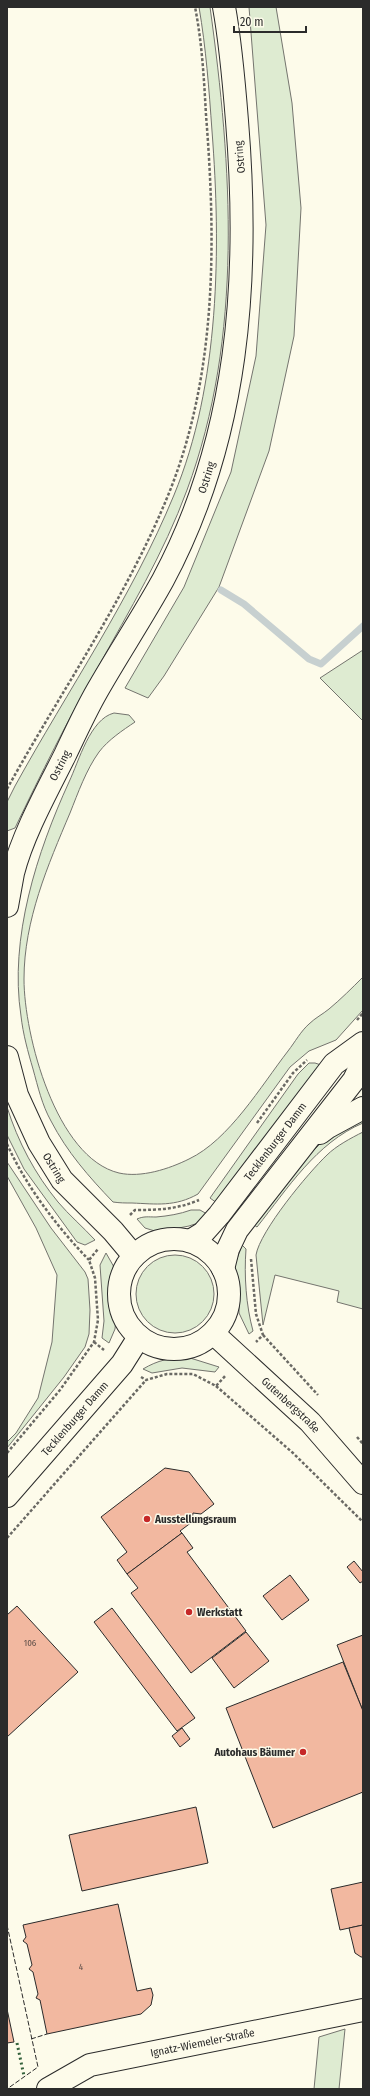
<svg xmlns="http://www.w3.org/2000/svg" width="370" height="2096" font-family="'Fira Sans Condensed',sans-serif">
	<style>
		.green { fill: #deebd1; stroke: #74746e }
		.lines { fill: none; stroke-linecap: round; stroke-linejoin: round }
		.stream { stroke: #c7d0d0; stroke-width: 7 }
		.building { fill: #f2b8a0; stroke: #2b2b2b }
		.minor-casing { stroke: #2b2b2b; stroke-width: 24 }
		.major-casing { stroke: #2b2b2b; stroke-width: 24 }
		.path { stroke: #6a6964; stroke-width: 2.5; stroke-dasharray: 3 2; stroke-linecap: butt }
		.minor { stroke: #fdfbea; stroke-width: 22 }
		.major { stroke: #fdfbea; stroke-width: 22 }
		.hedge { stroke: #34623c; stroke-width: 3; stroke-dasharray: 2 3; stroke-linecap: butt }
		.fence { stroke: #2b2b2b; stroke-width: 1; stroke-dasharray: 5 2; stroke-linecap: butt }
		.poi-dot { fill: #c62828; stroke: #fdfbea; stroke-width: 1.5 }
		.labels { text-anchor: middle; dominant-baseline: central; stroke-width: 3; stroke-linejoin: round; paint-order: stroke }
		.number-label { font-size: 9px; fill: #5d4e48 }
		.street-label { font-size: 11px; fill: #2b2b2b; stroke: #fdfbea }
		.poi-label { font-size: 11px; font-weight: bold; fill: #2b2b2b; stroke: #fdfbea; text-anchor: start }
	</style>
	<rect width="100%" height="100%" fill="#fdfbea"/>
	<g class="green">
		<path d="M199 7H210C232 166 244 336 187 490 164 553 129 611 97 669 67 721 41 774 15 828L7 831V802L15 786C68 690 132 597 174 495 220 384 221 248 212 131 209 89 206 48 199 7Z"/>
		<path d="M249 7H276L292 103 301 208 294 336 269 451 219 587 164 676 148 698 125 688 184 587 231 472 256 356 266 225Z"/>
		<path d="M363 650V721L320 678Z"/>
		<path d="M114 713 129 715 135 722C123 730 108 740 99 752 86 770 78 793 70 813 48 865 24 920 24 979 24 1035 56 1158 119 1173 141 1178 169 1169 189 1159 229 1140 261 1086 288 1051 295 1042 301 1031 309 1024 315 1018 323 1014 329 1009 341 999 352 988 363 977V1010L336 1040 309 1051 290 1067 198 1194C175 1207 156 1204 132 1203 125 1203 120 1203 113 1202 89 1177 67 1152 51 1121 42 1105 38 1087 33 1069 28 1052 23 1034 21 1016 9 938 37 852 69 782 79 761 90 719 114 713Z"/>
		<path d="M309 1063H315L324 1066 217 1203 210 1198 298 1074Z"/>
		<path d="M7 1107C18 1142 35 1174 58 1202 69 1215 83 1227 95 1240L85 1245 77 1242 24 1169 7 1135Z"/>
		<path d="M363 1119V1123C316 1143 288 1188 257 1227L254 1225 309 1155 321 1143Z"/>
		<path d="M363 1132V1309L337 1302 339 1291 275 1275 263 1325 256 1255C260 1231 308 1173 327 1155 336 1146 351 1138 363 1132Z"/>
		<path d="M7 1162 51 1228 85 1272 88 1279 90 1310 89 1334 85 1347 64 1377 7 1448V1442L16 1433 38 1398 52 1342 57 1275 36 1228 7 1176Z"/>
		<path d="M191 1210H200L207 1214 198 1223 189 1226 158 1232 145 1228 137 1219C144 1216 148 1217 156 1217 168 1216 180 1214 191 1210Z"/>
		<path d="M242 1245 246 1249C244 1276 246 1305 253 1331L249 1334 239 1313V1288L234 1267Z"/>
		<path d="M106 1253 114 1267 111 1301 116 1319 115 1329 109 1343 102 1338 104 1321 100 1265Z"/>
		<circle cx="175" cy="1294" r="39"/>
		<path d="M187 1357 219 1367 215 1372 182 1368 152 1373 143 1369C158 1360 170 1358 187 1357Z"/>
		<path d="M345 2029 339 2089H314L319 2037Z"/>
	</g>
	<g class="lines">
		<path class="stream" d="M221 590 244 604 309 659 321 664 363 626"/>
	</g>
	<g class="building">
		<path d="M165 1468 189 1472 214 1504 201 1514 193 1513 192 1522 180 1531 182 1533 127 1574 117 1560 127 1552 101 1517Z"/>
		<path d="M182 1533 193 1548 187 1552 246 1631 191 1673 131 1593 138 1588 127 1574Z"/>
		<path d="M354 1561 363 1572V1581L360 1583 347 1567Z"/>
		<path d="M290 1575 309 1600 282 1620 263 1596Z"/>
		<path d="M17 1606 78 1672 7 1737V1615Z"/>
		<path d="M112 1608 195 1718 177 1731 94 1622Z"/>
		<path d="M246 1632 269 1661 234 1688 212 1658Z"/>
		<path d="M363 1635V1711L337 1645Z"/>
		<path d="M343 1662 363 1711V1792L273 1828 226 1708Z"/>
		<path d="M182 1728 190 1739 180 1747 172 1736Z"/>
		<path d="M196 1807 208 1863 82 1891 69 1835Z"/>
		<path d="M363 1882V1925L340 1930 331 1889Z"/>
		<path d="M118 1904 137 1991 151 1988 153 1995 151 2005 141 2014 47 2034 40 2000 36 1998 38 1994 33 1972 29 1969 32 1965 27 1944 23 1941 26 1937 23 1925Z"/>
		<path d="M363 1925V1957H361L355 1953 349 1928Z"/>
		<path d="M7 2009 14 2042 7 2043Z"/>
	</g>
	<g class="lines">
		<g class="minor-casing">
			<g id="minor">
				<path id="s1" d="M7 906C9 895 11 884 13 873 23 834 47 791 65 755 75 734 85 712 97 691 118 654 142 618 163 580 239 438 250 279 237 121 234 83 231 45 224 7"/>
				<path id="s2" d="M7 1057 17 1095 39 1143 62 1180 113 1231 134 1256"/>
				<path id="s3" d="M213 1333 310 1422 363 1483"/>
				<path id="s4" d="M48 2089 90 2065 363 2010"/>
			</g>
		</g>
		<g class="major-casing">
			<g id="major">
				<path d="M320 1133 328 1127 363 1108"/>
				<circle cx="174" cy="1294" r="55"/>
				<path id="s5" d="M190 1241 203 1233 219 1215 334 1064 363 1043"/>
				<path d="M223 1269 228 1249 237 1230 354 1080 363 1061"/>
				<path id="s6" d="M7 1496 122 1364 139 1337"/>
			</g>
		</g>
		<g class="path">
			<path d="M7 789C61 691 127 597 169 493 217 374 216 241 206 115 204 79 202 42 195 7"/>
			<path d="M357 1020 363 1013"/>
			<path d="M257 1123 293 1073 307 1060"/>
			<path d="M7 1144C26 1186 57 1227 89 1260"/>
			<path d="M130 1215 135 1210C159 1210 178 1209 199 1200"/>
			<path d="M251 1259 256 1314 263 1335 256 1342"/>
			<path d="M263 1335 318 1395"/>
			<path d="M94 1342 104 1350"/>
			<path d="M141 1377 146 1380 167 1374H193L216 1386 226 1375"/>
			<path d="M216 1386 293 1453 363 1522"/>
			<path d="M357 1437 363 1444"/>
			<path d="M7 1453 60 1390 94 1342 98 1320 95 1278 89 1260 98 1249"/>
			<path d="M7 1538 146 1380"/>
		</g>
		<use href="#minor" class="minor"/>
		<use href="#major" class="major"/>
		<path class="hedge" d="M17 2043 24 2076"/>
		<g class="fence">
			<path d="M7 1925 38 2067 7 2089"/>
			<path d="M31 2039 47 2034"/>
		</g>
	</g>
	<g class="poi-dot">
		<circle cx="147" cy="1519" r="4"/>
		<circle cx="189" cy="1612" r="4"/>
		<circle cx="303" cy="1752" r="4"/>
	</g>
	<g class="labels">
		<g class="number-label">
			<text x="30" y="1643">106</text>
			<text x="81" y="1967">4</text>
		</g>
		<g class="street-label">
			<text transform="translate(240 157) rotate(-95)">Ostring</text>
			<text stroke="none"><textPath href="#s1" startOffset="475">Ostring</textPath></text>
			<text stroke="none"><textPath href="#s1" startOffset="151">Ostring</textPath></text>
			<text stroke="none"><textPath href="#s5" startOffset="132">Tecklenburger Damm</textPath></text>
			<text stroke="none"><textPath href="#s2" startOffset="121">Ostring</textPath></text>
			<text stroke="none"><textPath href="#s3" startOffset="106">Gutenbergstraße</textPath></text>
			<text stroke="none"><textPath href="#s6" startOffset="103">Tecklenburger Damm</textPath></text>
			<text stroke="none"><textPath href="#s4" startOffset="163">Ignatz-Wiemeler-Straße</textPath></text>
		</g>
		<g class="poi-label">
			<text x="155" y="1519">Ausstellungsraum</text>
			<text x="197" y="1612">Werkstatt</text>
			<text x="295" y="1752" text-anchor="end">Autohaus Bäumer</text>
		</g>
	</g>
	<rect width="370" height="2096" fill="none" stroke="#2b2b2b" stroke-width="16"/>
	<path d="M234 26v6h72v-6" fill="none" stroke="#2b2b2b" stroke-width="2"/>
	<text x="240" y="26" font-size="12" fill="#2b2b2b" stroke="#fdfbea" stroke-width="3" paint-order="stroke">20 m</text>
</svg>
